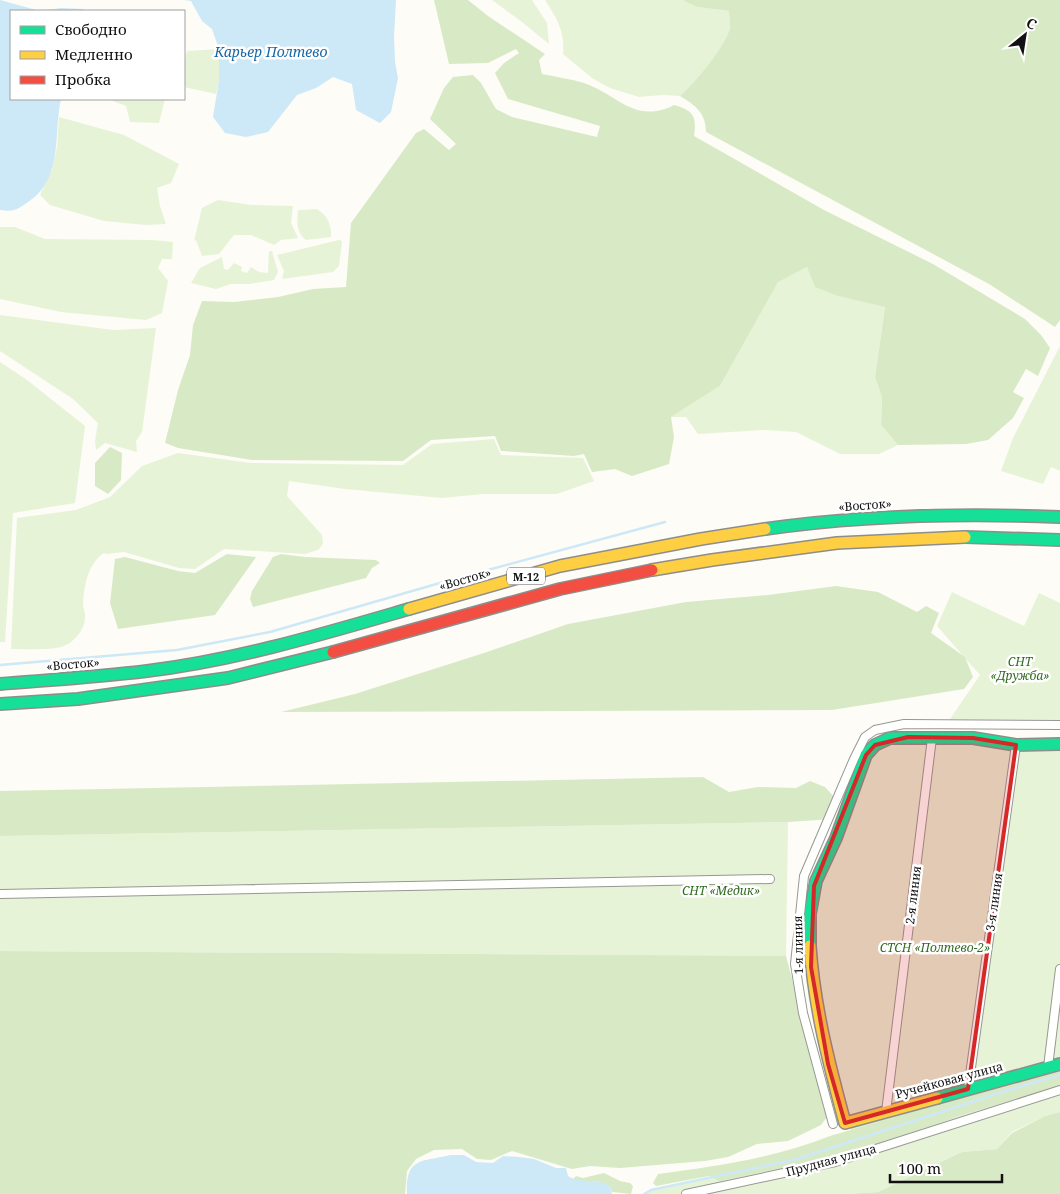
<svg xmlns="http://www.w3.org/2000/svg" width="1060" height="1194" font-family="'Noto Serif',serif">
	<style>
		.green { fill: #e7f3d7 }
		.forest { fill: #d8eac5 }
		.water { fill: #cde8f7 }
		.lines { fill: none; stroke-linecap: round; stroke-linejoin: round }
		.stream { stroke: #cde8f7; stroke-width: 2.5 }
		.street-casing { stroke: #979795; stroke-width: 10 }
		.fast-casing { stroke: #8e8d8b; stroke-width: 14 }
		.slow-casing { stroke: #8e8d8b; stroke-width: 14 }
		.jam-casing { stroke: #8e8d8b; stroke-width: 14 }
		.street { stroke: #fffffe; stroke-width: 8 }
		.fast { stroke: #16e098; stroke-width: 11 }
		.slow { stroke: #ffcf43; stroke-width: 11 }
		.jam { stroke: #f24e42; stroke-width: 11 }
		.marked { fill: #d62828; fill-opacity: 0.2; stroke: #d62828; stroke-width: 4; stroke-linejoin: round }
		.labels { text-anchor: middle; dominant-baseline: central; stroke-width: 5; stroke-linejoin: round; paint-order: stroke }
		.shield { fill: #fff; stroke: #585858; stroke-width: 1 }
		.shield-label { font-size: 11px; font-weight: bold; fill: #111 }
		.street-label { font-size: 12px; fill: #111; stroke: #fff }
		.park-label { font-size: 12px; font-style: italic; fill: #2f6b1f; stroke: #fff }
		.water-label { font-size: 14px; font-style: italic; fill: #1768a6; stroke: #fff }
	</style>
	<rect width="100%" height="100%" fill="#fdfcf7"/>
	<g class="green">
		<path d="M492 0H532L547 23 549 44 522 22Z"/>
		<path d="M545 0H682L697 7 729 11C729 16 730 21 730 26 728 45 694 84 680 96L662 95 639 97 610 88 592 78 563 54C565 31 557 19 545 0Z"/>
		<path d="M219 49V80L216 94 184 87V64L187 51Z"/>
		<path d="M108 99H165L159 123 130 122 126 106Z"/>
		<path d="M59 117 124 135 179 164 171 183 157 188 160 206 166 224 146 225 104 221 50 205 40 195 52 170 57 147Z"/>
		<path d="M218 200 251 205 293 206 291 223 298 238 281 240 274 245 251 235H234L219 254 202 256 196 240 194 241 202 208Z"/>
		<path d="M317 209C327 215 332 225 331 237L306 240C296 232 297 223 298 210Z"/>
		<path d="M0 227H15L45 239 152 240 173 242 172 259H162L158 268 168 281 162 313 146 320 61 312 0 299Z"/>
		<path d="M339 240 342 241 339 266 333 272 282 279 284 271 277 255Z"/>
		<path d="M269 251H272L278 272 274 280 249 284H231L216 289 191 283 200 268 222 257 224 269 228 270 234 263 242 267 241 271 247 273 251 267 259 272 268 273Z"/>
		<path d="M807 267 838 296 885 306 875 377 882 397 881 425 898 445 879 454H840L796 432 764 430 698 434 686 417H671L720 386 778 281Z"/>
		<path d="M0 315 113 330 156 328 142 432 136 441 137 452 105 443 96 450 95 441 98 423 73 399 0 351Z"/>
		<path d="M1060 346V471L1051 467 1043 484 1001 471 1013 438Z"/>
		<path d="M0 362 27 380 85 426 75 503 13 513 5 642H0Z"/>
		<path d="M494 439 501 455 583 458 594 481 557 494H483L442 498 345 489 289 481 287 496 322 535 323 544 318 550 305 554 224 549 195 569 179 568 124 552 107 554 104 553C88 563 84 586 83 604 83 608 85 611 85 615 86 629 74 643 61 647 52 650 23 649 11 649L17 518 76 510 110 497 142 466 178 453 251 463 403 465 432 444Z"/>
		<path d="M952 592 1024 626 1039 593 1060 603V725H946L980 675 937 626Z"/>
		<path d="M890 738 1060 744V1112L1045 1116 1012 1132 997 1149 962 1152 878 1192 846 1194H645L651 1190 794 1160 860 1139 845 1123 815 995 814 886 866 755Z"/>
		<path d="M788 822 786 956 0 951V836Z"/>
	</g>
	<g class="forest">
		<path d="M434 0H468L488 16 545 54 539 60 542 74C556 77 571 79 584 83 617 94 635 125 674 105 693 110 697 116 694 136L824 210 933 264 1025 319 1041 335 1050 348 1038 376 1026 369 1013 392 1024 398 1013 418 988 440 966 444 898 445 881 425 882 397 875 377 885 307 838 296 815 287 807 267 778 282 720 386 671 417 674 437 669 464 632 476 615 469 592 472 584 454 574 456 501 451 495 436 431 440 403 461 252 460 178 448 165 443 178 390 190 355 193 325 202 301 234 302 278 297 313 289 346 287 351 223 416 133 424 129 449 150 456 144 430 119 444 88 453 77 473 75 481 83 496 109 512 117 597 137 600 126 508 99 495 73 504 63 519 53 516 49 488 63 449 64Z"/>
		<path d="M682 0H1060V320L1055 327 989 284 706 132C706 113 695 105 680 96 694 84 727 45 730 27 730 22 729 16 729 11L697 7Z"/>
		<path d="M110 447 122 453 121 480 108 494 95 486V463Z"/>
		<path d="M227 554 256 557 215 615 118 629 110 603 115 559 125 557 178 571 195 573Z"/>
		<path d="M281 554 305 557 376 560 380 563 372 568 366 578 253 607 250 599 252 591 273 557Z"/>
		<path d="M836 586 878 592 917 612 926 606 939 613 931 633 965 657 973 677 964 689 832 710 281 712 355 694 484 653 568 624 686 602 768 595Z"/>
		<path d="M703 777 729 792 758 787 796 788 810 781 825 787 835 798 832 819 788 822 0 836V791Z"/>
		<path d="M0 951 786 956 828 1116 821 1125 788 1141 757 1144 728 1157 705 1161 620 1168 590 1166 572 1169 512 1151 491 1160 477 1159 462 1149 434 1150 416 1159 407 1171 405 1194H0Z"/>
		<path d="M1060 1068V1086L962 1115 913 1133 833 1158 719 1181 709 1176 656 1186 653 1183 658 1174C717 1166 774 1158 830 1136Z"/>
		<path d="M1060 1112V1194H846L878 1192 962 1152 997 1149 1012 1133 1045 1116Z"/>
		<path d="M604 1173 620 1181 630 1183 633 1186 631 1194 612 1192 610 1186 594 1181H578L573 1179 576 1176 583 1178Z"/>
	</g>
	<g class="water">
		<path d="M0 0 40 11 61 8 83 9 85 11H11V99H61C53 134 64 179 28 202 16 210 14 212 0 210Z"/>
		<path d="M185 0H396L394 36 395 62 398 78 391 112 380 123 356 110 352 84 333 77 316 88 297 95 268 132 246 137 225 133 213 117 219 80V49L212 29 202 21 191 1Z"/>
		<path d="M450 1155H464L476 1162 493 1163 503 1156 519 1157 534 1159 556 1168H566L568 1176C582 1185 597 1177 610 1186L612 1194H407C405 1157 422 1162 450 1155Z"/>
	</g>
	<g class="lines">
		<g class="stream">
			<path d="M0 665 177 650 270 632 440 583 665 522"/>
			<path d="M644 1194 651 1190 794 1160 1002 1092 1060 1075"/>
		</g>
		<g class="street-casing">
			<g id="street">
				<path d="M0 894 770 879"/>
				<path d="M1048 1067 1060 969"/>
				<path d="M968 1089 1016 745"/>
				<path d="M886 1112 932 738"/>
				<path d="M833 1124 803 1013 795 964 804 876 854 759 865 737 875 730 904 724 1060 725"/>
				<path d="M686 1194 835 1162 1060 1090"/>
			</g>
		</g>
		<g class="fast-casing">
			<g id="fast">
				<path d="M765 529C863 515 962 513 1060 517"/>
				<path d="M965 537 1060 540"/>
				<path d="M0 684C49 680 98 677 147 671 237 660 323 634 409 609"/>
				<path d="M0 704 78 699 228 678 333 652"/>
				<path d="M810 946V914L816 881 836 838 866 755 875 745 890 738H973L1016 745 1060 744"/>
				<path d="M937 1098 1060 1064"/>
			</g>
		</g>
		<g class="slow-casing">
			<g id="slow">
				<path d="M652 570 712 560 837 543 965 537"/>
				<path d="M409 609 560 566 701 539 765 529"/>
				<path d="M810 946C814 1006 829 1064 845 1123L937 1098"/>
			</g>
		</g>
		<g class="jam-casing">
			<path id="jam" d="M333 652 560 589 652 570"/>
		</g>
		<use href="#street" class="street"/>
		<use href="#fast" class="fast"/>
		<use href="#slow" class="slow"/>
		<use href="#jam" class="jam"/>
	</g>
	<path class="marked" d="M908 737 973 738 1016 745 968 1089 845 1123 828 1064 811 967 814 886 866 755 875 745Z"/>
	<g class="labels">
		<rect class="shield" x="507" y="567.5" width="38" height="17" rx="4"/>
		<g class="shield-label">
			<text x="526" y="576">М-12</text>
		</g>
		<g class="street-label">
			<text transform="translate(865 505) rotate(-4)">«Восток»</text>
			<text transform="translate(465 579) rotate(-16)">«Восток»</text>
			<text transform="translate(73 664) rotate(-5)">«Восток»</text>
			<text transform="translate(913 895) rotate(-83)">2-я линия</text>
			<text transform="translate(994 902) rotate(-82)">3-я линия</text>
			<text transform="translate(798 945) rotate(-91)">1-я линия</text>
			<text transform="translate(949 1080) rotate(-15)">Ручейковая улица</text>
			<text transform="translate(831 1160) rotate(-15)">Прудная улица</text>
		</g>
		<g class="park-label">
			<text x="1020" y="661">СНТ<tspan x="1020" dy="14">«Дружба»</tspan></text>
			<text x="721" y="890">СНТ «Медик»</text>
			<text x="935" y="947">СТСН «Полтево-2»</text>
		</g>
		<g class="water-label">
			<text x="271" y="51">Карьер Полтево</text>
		</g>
	</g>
	<rect x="10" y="10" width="175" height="90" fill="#ffffff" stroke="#a0a0a0"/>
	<rect x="20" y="26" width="25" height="8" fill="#16e098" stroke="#a0a0a0"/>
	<text x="55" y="35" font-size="15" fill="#111111">Свободно</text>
	<rect x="20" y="51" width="25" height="8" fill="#ffcf43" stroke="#a0a0a0"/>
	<text x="55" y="60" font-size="15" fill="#111111">Медленно</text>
	<rect x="20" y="76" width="25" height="8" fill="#f24e42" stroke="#a0a0a0"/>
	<text x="55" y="85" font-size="15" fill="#111111">Пробка</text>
	<g transform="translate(1025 35) rotate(30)" stroke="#ffffff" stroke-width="4" paint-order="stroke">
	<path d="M0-4L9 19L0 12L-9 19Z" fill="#111111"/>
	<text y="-8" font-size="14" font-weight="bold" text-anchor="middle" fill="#111111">С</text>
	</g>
	<path d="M890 1174v8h112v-8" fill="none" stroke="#111111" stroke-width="2.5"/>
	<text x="898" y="1174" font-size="15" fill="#111111" stroke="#ffffff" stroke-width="4" paint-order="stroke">100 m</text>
</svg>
